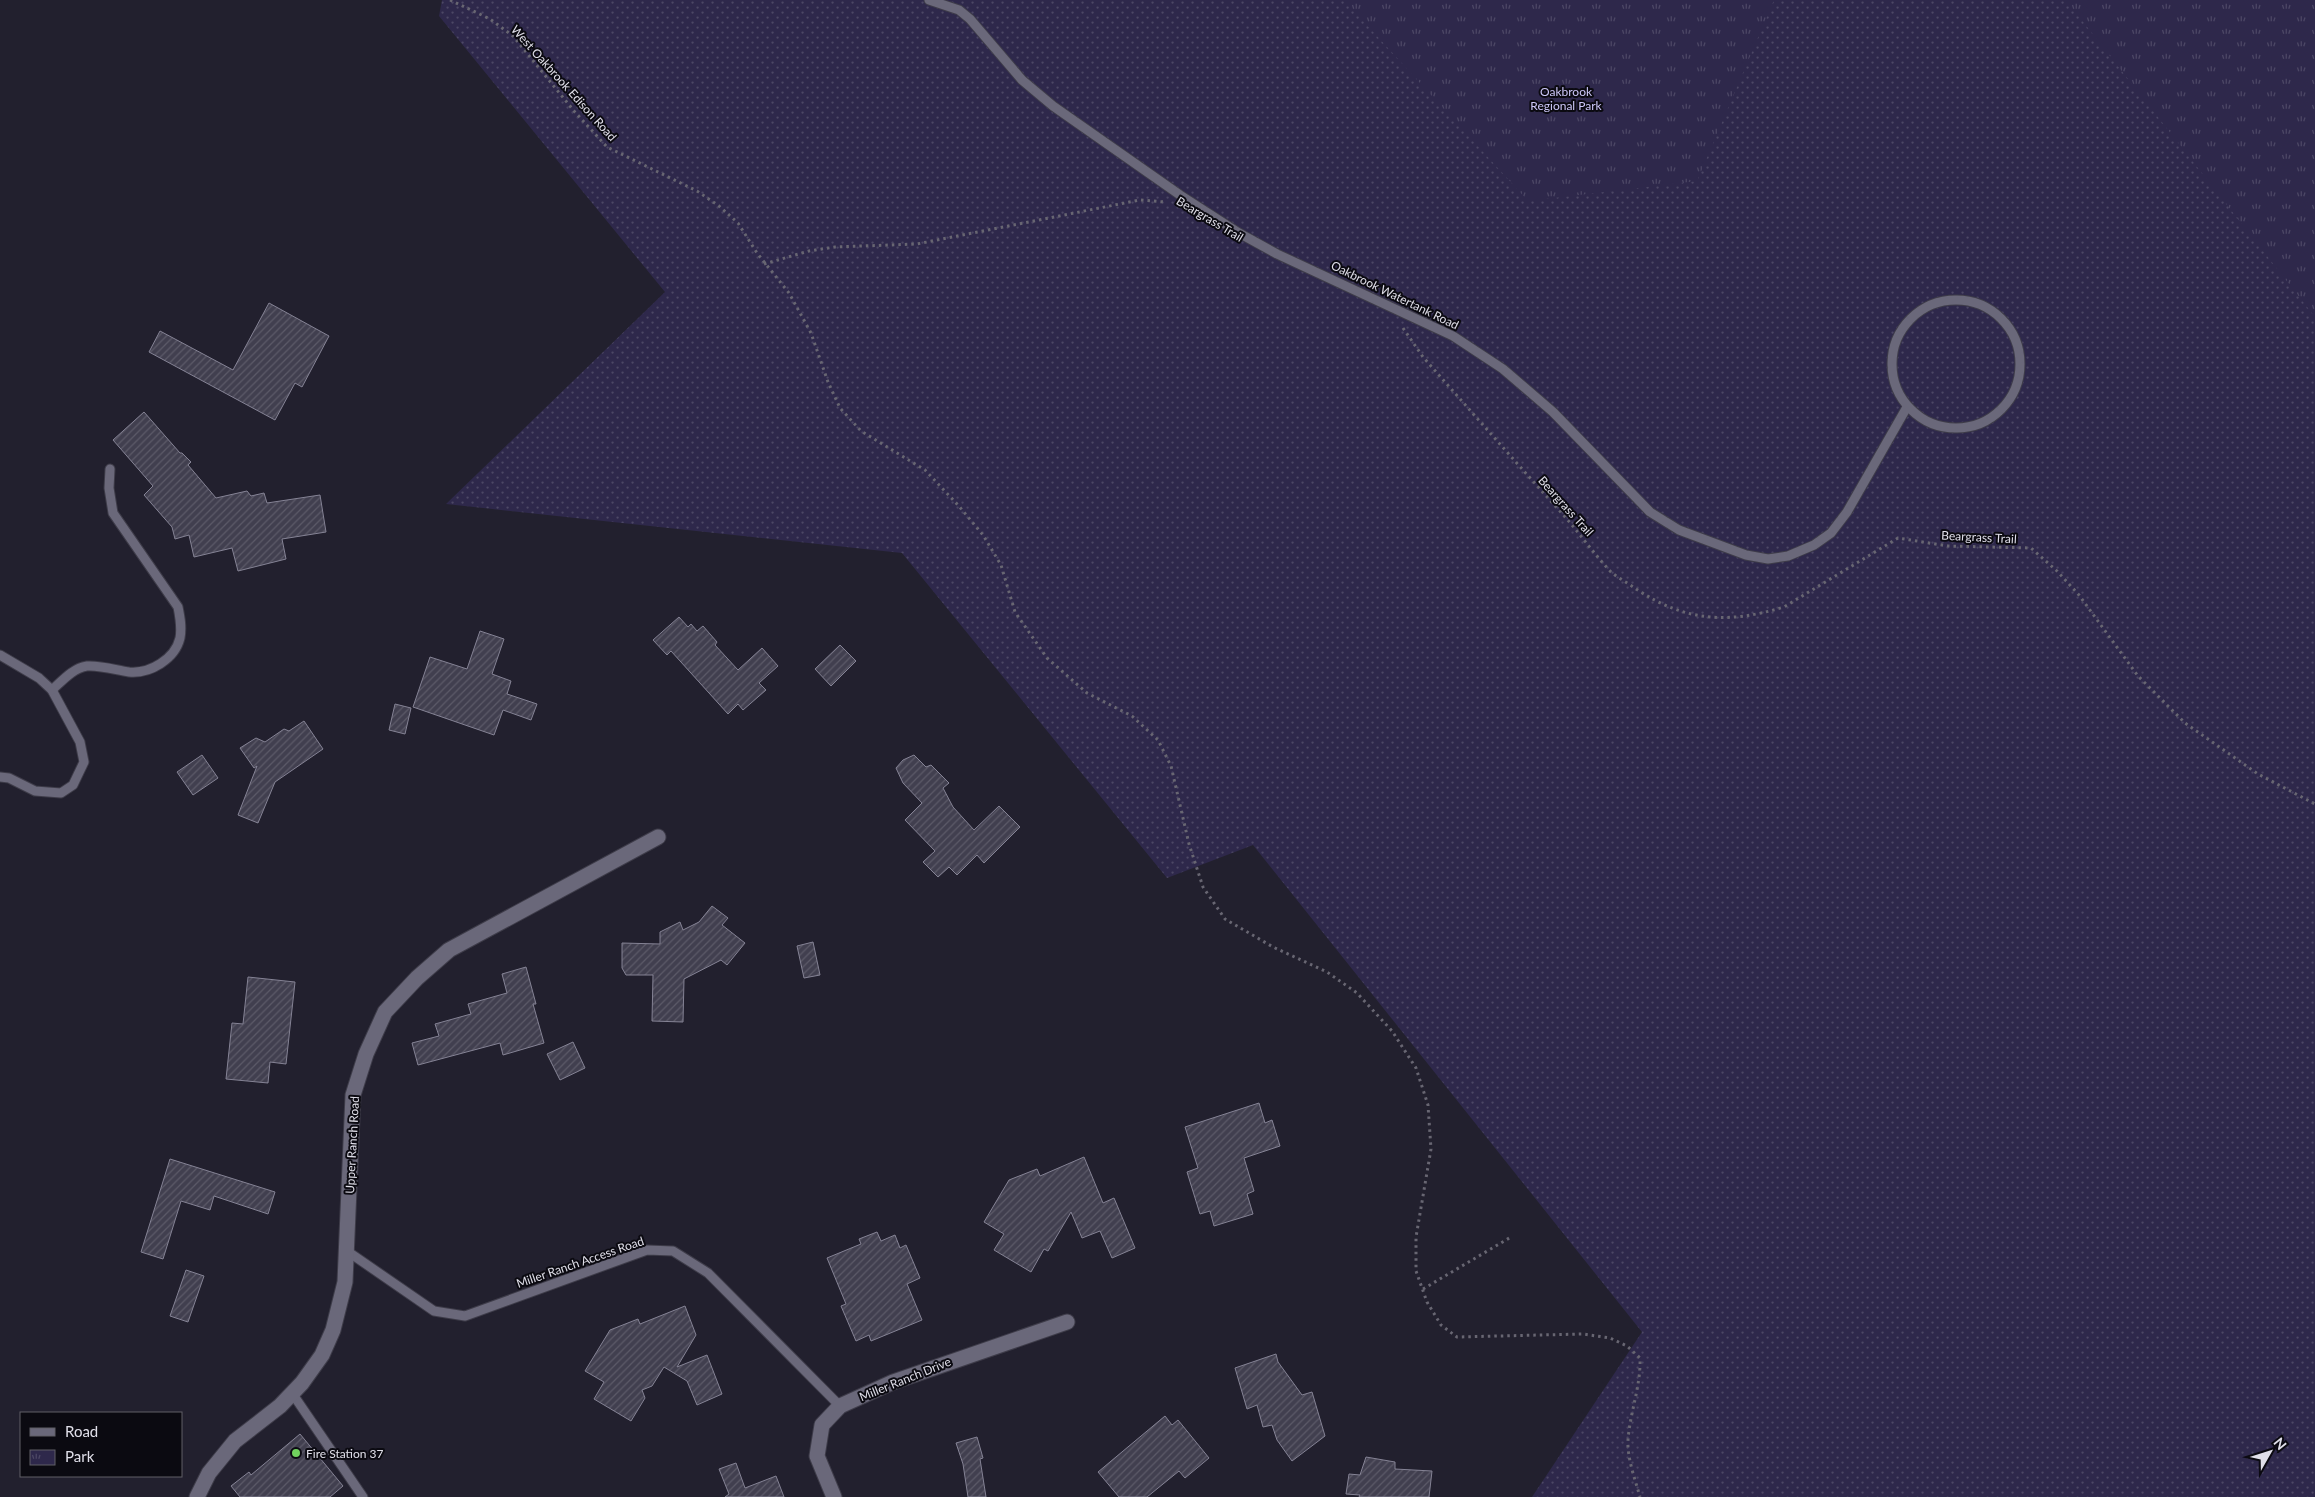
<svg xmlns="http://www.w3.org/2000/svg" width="2315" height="1497" font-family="Lato,sans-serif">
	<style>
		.grass { fill: url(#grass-dots) }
		.park { fill: url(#park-tufts) }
		.building { fill: url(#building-hatch); stroke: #858395 }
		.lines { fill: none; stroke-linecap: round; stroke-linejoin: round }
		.lane-casing { stroke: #3e3c49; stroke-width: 11 }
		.street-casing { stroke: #3e3c49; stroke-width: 17 }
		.path { stroke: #686672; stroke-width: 3; stroke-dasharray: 2.5 4; stroke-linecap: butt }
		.lane { stroke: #6a687a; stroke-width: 9 }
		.street { stroke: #6a687a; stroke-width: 15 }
		.poi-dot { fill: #71d25e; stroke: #0b0a11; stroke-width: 2 }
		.labels { text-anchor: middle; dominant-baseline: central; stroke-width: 4; stroke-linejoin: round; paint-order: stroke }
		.street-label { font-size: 12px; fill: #e0dfe9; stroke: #0b0a11 }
		.park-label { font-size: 12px; fill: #cdc7f8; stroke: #0b0a11 }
		.poi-label { font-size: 12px; fill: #e0dfe9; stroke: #0b0a11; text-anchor: start }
	</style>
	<defs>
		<pattern id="grass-dots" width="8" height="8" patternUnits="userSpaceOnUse" patternTransform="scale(1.25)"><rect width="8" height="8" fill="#2e284b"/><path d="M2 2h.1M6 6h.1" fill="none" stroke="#4c4765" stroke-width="1.8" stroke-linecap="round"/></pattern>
		<pattern id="park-tufts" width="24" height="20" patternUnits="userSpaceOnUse" patternTransform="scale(1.25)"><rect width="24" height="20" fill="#2e284b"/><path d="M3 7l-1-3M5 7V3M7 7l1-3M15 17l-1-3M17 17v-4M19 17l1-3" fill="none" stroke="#4c4765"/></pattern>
		<pattern id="building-hatch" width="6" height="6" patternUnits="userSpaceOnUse" patternTransform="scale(1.25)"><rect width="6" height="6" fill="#413f4f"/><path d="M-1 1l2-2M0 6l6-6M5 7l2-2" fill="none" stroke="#5c5a68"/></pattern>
	</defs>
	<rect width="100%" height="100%" fill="#22202e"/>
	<path class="grass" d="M442 0H2315V1497H1532L1642 1332 1253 845 1167 878 902 553 446 504 665 292 439 16Z"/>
	<g class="park">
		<path d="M1344 0H1774L1697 181 1528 201Z"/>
		<path d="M2066 0H2315V317Z"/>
	</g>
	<g class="building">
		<path d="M269 303 329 336 302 387 295 383 275 420 149 352 160 331 233 370Z"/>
		<path d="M144 412 180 453H182L191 462 188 465 216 498 247 491 251 496 264 493 267 503 320 495 326 532 282 539 286 559 238 571 232 548 194 557 189 535 175 539 172 527 144 495 153 486 113 440Z"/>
		<path d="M679 617 688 627 691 624 697 631 703 626 717 642 715 645 738 670 762 648 778 666 759 683 766 690 743 710 738 704 728 714 671 651 667 655 653 640Z"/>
		<path d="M480 631 504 639 492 674 511 681 507 694 537 704 531 720 503 710 494 735 413 707 430 657 467 669Z"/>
		<path d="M840 645 856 661 831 686 815 669Z"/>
		<path d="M395 704 411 708 405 734 389 730Z"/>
		<path d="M304 721 323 749 275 782 258 823 238 815 257 766 254 768 240 748 256 738 265 742 284 729 289 731Z"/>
		<path d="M202 755 218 778 193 795 177 772Z"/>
		<path d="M914 755 926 767 931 765 949 783 943 788 953 807 974 830 999 806 1020 827 984 863 977 855 957 875 949 867 938 877 923 862 935 851 905 820 922 803 903 783 896 768 903 760Z"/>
		<path d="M712 906 728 918 722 925 745 943 727 965 721 960 684 979 683 1022 652 1021 653 975H626L622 968V943L660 944V932L680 922 683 930 699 922Z"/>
		<path d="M813 942 820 975 804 978 797 946Z"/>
		<path d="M526 967 536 1004H533L544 1043 503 1055 500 1043 418 1065 412 1043 439 1036 435 1024 471 1014 468 1004 507 993 502 974Z"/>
		<path d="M248 977 295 982 286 1064 270 1062 268 1083 226 1079 232 1023 243 1024Z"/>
		<path d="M573 1042 585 1068 560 1080 547 1054Z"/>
		<path d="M1259 1103 1265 1123 1272 1120 1280 1146 1244 1158 1254 1191 1247 1194 1253 1214 1214 1226 1210 1211 1200 1214 1187 1172 1198 1168 1185 1127Z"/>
		<path d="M1084 1157 1103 1203 1114 1198 1135 1248 1112 1258 1100 1231 1082 1238 1071 1212 1048 1251 1044 1249 1031 1272 994 1250 1004 1234 984 1222 1009 1180 1037 1169 1040 1176Z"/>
		<path d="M170 1159 275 1192 268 1214 214 1196 210 1210 181 1201 163 1259 141 1252Z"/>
		<path d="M877 1232 881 1241 895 1235 900 1248 906 1245 920 1278 907 1284 922 1320 871 1341 869 1335 856 1341 841 1306 846 1304 827 1258 861 1244 859 1239Z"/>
		<path d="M186 1270 204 1276 188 1322 170 1316Z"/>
		<path d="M685 1306 696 1335 677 1367 707 1355 722 1394 697 1405 687 1381 664 1367 652 1386 642 1390 645 1398 631 1421 594 1399 604 1382 585 1371 610 1330 638 1319 640 1324Z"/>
		<path d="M1276 1354 1278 1362 1302 1395 1312 1392 1325 1436 1292 1461 1277 1440 1272 1425 1263 1427 1257 1405 1247 1409 1235 1368Z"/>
		<path d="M1165 1416 1172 1425 1178 1420 1209 1458 1185 1478 1179 1471 1147 1497H1119L1098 1472Z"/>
		<path d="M300 1434 343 1486 330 1497H240L231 1486 249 1472 251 1475Z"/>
		<path d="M977 1437 983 1458 980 1459 986 1497H968L963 1464 956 1443Z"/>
		<path d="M1366 1457 1395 1462V1469L1432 1471 1429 1497H1359L1360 1495 1346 1494 1349 1474 1360 1475Z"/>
		<path d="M736 1463 745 1488 776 1476 784 1497H725L729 1494 719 1469Z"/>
	</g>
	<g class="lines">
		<g class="lane-casing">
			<g id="lane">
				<path d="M929 0 959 10 970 19 1022 80 1053 106 1180 195 1239 233 1277 254 1453 336 1503 369 1553 412 1650 512 1679 530 1746 555 1768 559 1788 556 1814 545 1831 533 1847 512 1907 407"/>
				<circle cx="1956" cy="364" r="64"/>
				<path d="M0 655 39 678 52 690 80 742 84 762 73 785 61 793 35 791 9 778 0 777"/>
				<path d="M52 690C62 681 73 668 87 666 100 665 116 670 129 672 150 674 175 659 180 638 182 627 180 617 178 607L113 513 109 488 110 469"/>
				<path d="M347 1251 434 1311 465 1316 647 1250 673 1251 708 1273 840 1406"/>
				<path d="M292 1393 363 1497"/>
			</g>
		</g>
		<g class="street-casing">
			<g id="street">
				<path d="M197 1497 209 1473 235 1441 280 1406 302 1383 322 1355 333 1330 345 1282 353 1095 366 1054 385 1012 417 978 449 950 658 837"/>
				<path d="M834 1497 817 1456 822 1425 840 1406 893 1382 1067 1322"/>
			</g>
		</g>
		<g class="path">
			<path d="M450 0 490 19 513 36 574 111 607 147 697 191 719 206 738 223 757 253 789 293 811 333 828 382 840 408 861 431 925 470 958 505 983 535 1001 565 1015 612 1047 658 1087 693 1132 716 1158 740 1171 766 1189 844 1203 887 1225 919 1273 947 1327 972 1357 993 1392 1031 1416 1068 1428 1105 1431 1149 1416 1237V1271L1427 1302 1441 1325 1457 1337 1583 1334 1610 1338 1627 1346 1640 1358C1641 1386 1630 1412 1628 1440 1627 1458 1635 1479 1640 1497"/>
			<path d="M764 264 809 251 835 247 917 244 1140 200 1165 202"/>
			<path d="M1403 328 1423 357C1468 408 1512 458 1557 508 1576 528 1592 552 1611 572 1618 578 1628 583 1636 589 1686 622 1728 624 1784 607L1898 538 1948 546 2031 548 2057 571 2079 595 2138 676 2185 723 2258 774 2315 804"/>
			<path d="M1423 1289 1511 1237"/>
		</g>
		<use href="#lane" class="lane"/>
		<use href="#street" class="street"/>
	</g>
	<circle class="poi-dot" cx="296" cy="1453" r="5"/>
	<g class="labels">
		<g class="street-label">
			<text transform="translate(564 83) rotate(48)">West Oakbrook Edison Road</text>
			<text transform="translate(1210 219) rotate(31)">Beargrass Trail</text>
			<text transform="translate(1395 295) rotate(26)">Oakbrook Watertank Road</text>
			<text transform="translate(1566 506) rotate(48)">Beargrass Trail</text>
			<text transform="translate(1979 537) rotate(3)">Beargrass Trail</text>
			<text transform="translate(352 1145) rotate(-87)">Upper Ranch Road</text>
			<text transform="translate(580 1262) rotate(-19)">Miller Ranch Access Road</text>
			<text transform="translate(905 1379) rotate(-22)">Miller Ranch Drive</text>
		</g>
		<g class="park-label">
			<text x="1566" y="91">Oakbrook<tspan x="1566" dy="14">Regional Park</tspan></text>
		</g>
		<g class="poi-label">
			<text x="306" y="1453">Fire Station 37</text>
		</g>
	</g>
	<rect x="20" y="1412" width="162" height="65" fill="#0b0a11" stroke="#605f67"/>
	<rect x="30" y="1428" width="25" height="8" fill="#6a687a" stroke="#605f67"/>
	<text x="65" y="1437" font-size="15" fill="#e0dfe9">Road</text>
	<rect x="30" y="1450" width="25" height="15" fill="url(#park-tufts)" stroke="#605f67"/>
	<text x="65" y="1462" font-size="15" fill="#e0dfe9">Park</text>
	<g transform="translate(2270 1452) rotate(51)" stroke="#0b0a11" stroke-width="4" paint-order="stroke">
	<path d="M0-4L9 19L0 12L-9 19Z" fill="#e0dfe9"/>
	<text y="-8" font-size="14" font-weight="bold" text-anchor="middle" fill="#e0dfe9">N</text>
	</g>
</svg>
